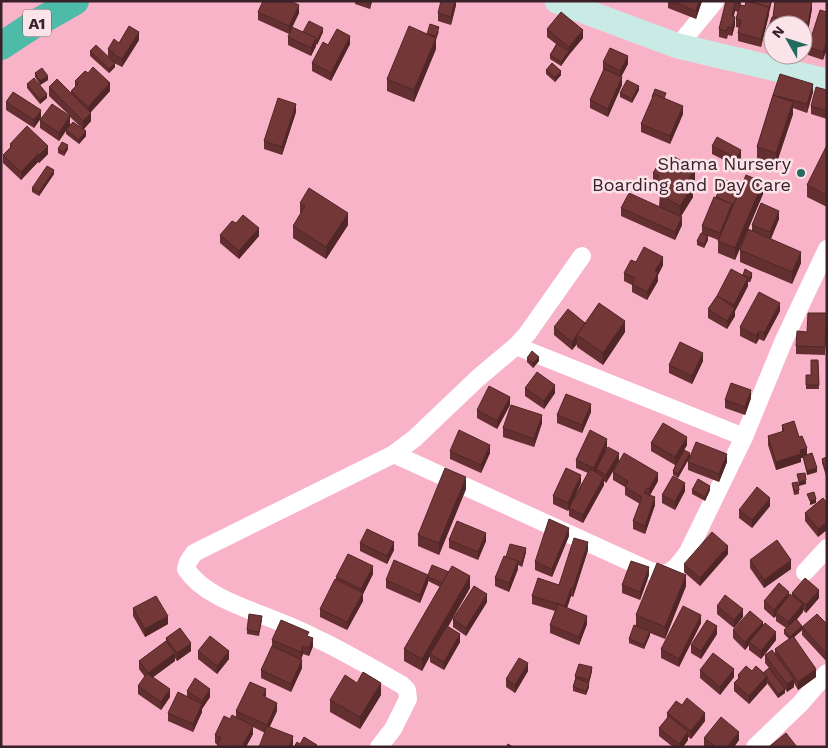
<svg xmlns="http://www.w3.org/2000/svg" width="828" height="748" font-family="'Work Sans',sans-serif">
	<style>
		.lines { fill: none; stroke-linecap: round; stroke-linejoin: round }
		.street { stroke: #fff; stroke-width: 18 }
		.secondary { stroke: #caebe5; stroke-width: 25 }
		.highway { stroke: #4dbba8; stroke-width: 28 }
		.wall { fill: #632f30; fill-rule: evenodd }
		.shaded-wall { fill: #502627 }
		.building { fill: #733738; stroke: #502627 }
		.poi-dot { fill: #246a5f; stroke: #fae4ea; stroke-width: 2 }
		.labels { text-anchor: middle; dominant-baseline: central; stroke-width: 5; stroke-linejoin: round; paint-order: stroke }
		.shield { fill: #fae4ea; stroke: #745b62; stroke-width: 1 }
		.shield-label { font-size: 16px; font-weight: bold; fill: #3a2028 }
		.poi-label { font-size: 18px; fill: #3a2028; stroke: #fae4ea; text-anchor: end }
	</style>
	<rect width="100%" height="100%" fill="#f9b3c8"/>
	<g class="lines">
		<g class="street">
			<path d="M678 46 715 1"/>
			<path d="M516 346 744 437"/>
			<path d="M394 454 648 570C652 571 656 573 660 574 673 575 681 561 688 552L744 437 784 340 827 249"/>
			<path d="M805 572 827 548"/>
			<path d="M379 747 393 729 408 699 407 690 402 685C378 671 353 657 328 644 313 637 298 629 282 623 252 610 205 598 186 569L188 562 194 553 394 454 415 438 478 378 516 346 527 334 582 256"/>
			<path d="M755 747 800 704 827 673"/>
		</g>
		<path class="secondary" d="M557 1 678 46 827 81"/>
		<path class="highway" d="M1 46 33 25 75 1"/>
	</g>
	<g class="wall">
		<path d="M355 1H372L370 9 355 4Z"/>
		<path d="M456 1V5L451 25 438 21V13Z"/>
		<path d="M668 1H702L696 19 668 8Z"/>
		<path d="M726 1H741L740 5 745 6V1H772L761 47 738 41V33L739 28 736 27V19L738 12 735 11 733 16 735 25 732 36 728 35 727 39 719 37V29Z"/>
		<path d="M775 1 812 9 808 31 805 30V35L803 42V25H773V49L765 47V39L773 18Z"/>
		<path d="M258 12 299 13 289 34 258 20Z"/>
		<path d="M827 12 823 60 808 55V47Z"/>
		<path d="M547 29 583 38 569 54 561 66 550 59V55L556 44 547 37Z"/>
		<path d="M439 31 436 40V49L414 102 387 91V79L427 34Z"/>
		<path d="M303 32H323L317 45 316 44V46L311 56 288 45V37Z"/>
		<path d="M139 40 122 67 114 63 115 67 109 73 90 56V51L108 57V49L119 43Z"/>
		<path d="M350 44 331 81 312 71V63L328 45Z"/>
		<path d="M603 62 628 64 621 77 622 85 608 117 590 108V100L603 71Z"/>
		<path d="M546 70 561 75 555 82 546 74Z"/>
		<path d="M35 73 48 80 40 85 35 77Z"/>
		<path d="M75 81 110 91 91 112V121L83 130 86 136 79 144 66 134V131L59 141 40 128V120L69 115 49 96V87L71 93V91L75 87ZM70 117 83 129 70 124Z"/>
		<path d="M27 84 47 98 40 104 27 88Z"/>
		<path d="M639 90 632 103 620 97V93Z"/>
		<path d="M827 90V119L811 114V106Z"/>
		<path d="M813 92 807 113 793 108V114L776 165 757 158V147L773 95Z"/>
		<path d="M666 97 665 99 683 114 670 144 641 132V124Z"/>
		<path d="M6 102 41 118 34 128 6 110Z"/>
		<path d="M296 112 282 155 264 149V141Z"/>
		<path d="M10 144 48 154 39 163 38 162 21 180 3 163V155L10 148Z"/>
		<path d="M827 145V207L807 197V185Z"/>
		<path d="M712 146 741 158 736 166 712 154Z"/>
		<path d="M58 149H68L64 156 58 153Z"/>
		<path d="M653 173 695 180 692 185 693 197 681 216 682 225 675 240 621 216V208L659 206 660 194 656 192V186L653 184Z"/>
		<path d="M54 174 39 196 32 192V188Z"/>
		<path d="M719 185H728L726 190 733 193 728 190V186H742L763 194 735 260 718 253V240L708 236V240L704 248 697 245V241L702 233V226L716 198 719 190Z"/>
		<path d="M300 203 348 225 326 259 293 238V226L300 215Z"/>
		<path d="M779 219 771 239 801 263 792 284 740 262V250L752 231V225Z"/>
		<path d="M236 223 259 236 239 259 220 243V235Z"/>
		<path d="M636 262 663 265 658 275V281L647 300 632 292V285L624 281V273Z"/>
		<path d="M743 275 752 277 750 282H748V286L735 311V316L727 329 708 318V309L717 296Z"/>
		<path d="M780 311 764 341 759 339 756 344 740 336V327Z"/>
		<path d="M827 313 825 355 796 354V346L807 332Z"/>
		<path d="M585 323 625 332 603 365 577 347V344L572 350 554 335V327Z"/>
		<path d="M527 358 539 361 533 368 527 362Z"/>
		<path d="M818 360 819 389H806V375H811Z"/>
		<path d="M703 361 692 384 669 373V365Z"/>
		<path d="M525 388 555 393 544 409 525 396Z"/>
		<path d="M751 398 745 415 725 408V400Z"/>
		<path d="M510 405 497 429 477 418V410Z"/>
		<path d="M591 412 582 433 557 423V415Z"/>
		<path d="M542 423 534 447 503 437V428Z"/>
		<path d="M782 425 799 437 807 454 817 472 807 475 803 458H801V462L776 470 768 445V436L782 432Z"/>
		<path d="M651 443 687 445 684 450 690 457 727 462 719 482 688 470V462L689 458 678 478 673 475V471L675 465 651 451Z"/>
		<path d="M607 447 605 453 619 461 606 483 604 481V485L583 523 569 516V509L568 511 553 504V496L581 483 573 499 588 473 576 468V460Z"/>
		<path d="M450 451 490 453 481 473 450 459Z"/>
		<path d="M827 457V479L822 463V459Z"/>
		<path d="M613 472 658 481 650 495 655 505 645 534 633 529V521L640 504 625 495V487L613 480Z"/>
		<path d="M792 483 799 490V494L794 495Z"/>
		<path d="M466 489 439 555 418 546V535Z"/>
		<path d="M692 490H710L705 501 692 494Z"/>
		<path d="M685 491 675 510 662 503V495Z"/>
		<path d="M823 498 818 537 805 521V513Z"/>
		<path d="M770 506 752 528 739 518V510Z"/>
		<path d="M569 536 552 577 535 570V562Z"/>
		<path d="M449 540 486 541 478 560 449 548Z"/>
		<path d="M360 543 394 550 387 564 360 551Z"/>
		<path d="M588 550 573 597 571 596 567 608 587 624 579 645 550 633V625L555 611 532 604V596L559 585Z"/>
		<path d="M526 552 522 567 518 565V569L509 592 495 586V578L506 557Z"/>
		<path d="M728 554 700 586 684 572V564Z"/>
		<path d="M750 560 791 569 764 588 750 568Z"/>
		<path d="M373 574 363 594V601L347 630 320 617V609L336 579V577Z"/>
		<path d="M428 575 470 588 448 627 460 642 444 670 430 662V656L422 671 404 661V649L440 587 428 581V583L420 603 386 588V580Z"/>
		<path d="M649 575 640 600 622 593V585Z"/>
		<path d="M686 586 665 639 650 633V635L644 649 629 643V639L636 626V615Z"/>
		<path d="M792 593 819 598 806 613 803 610V612L797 619 802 627 827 624V662L802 635V630L794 637 816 677 798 690 794 683V687L787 692 785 689V693L778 698 767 683V684L749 704 734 691V683L738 679V675L752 671 763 673 769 668 765 663V655H775V649L789 639 784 634V630L786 628 776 621V616L774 618 764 609V601L792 596Z"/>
		<path d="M487 602 466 636 453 627V619Z"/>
		<path d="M717 606 743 617 734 628 717 614Z"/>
		<path d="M133 608 168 624 145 637 133 616Z"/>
		<path d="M262 620 259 636 247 634V630Z"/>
		<path d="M701 623 679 667 661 658V649Z"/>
		<path d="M763 626 776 640 761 659 749 650V645L745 650 733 638V630Z"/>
		<path d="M717 634 701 659 691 653V645Z"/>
		<path d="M309 636 313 646 309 656 303 654 301 659 302 668 291 692 261 678V670L272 646V640Z"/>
		<path d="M166 638 191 651 177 661 175 658V661L153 677 170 697 161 710 138 694V686L145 677 139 669V661L166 641Z"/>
		<path d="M198 651 229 659 217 674 198 659Z"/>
		<path d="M700 670 734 677 720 695 700 678Z"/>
		<path d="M528 671 515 693 506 687V679Z"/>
		<path d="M592 671 589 683V687L586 695 573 691V687L575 679V676Z"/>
		<path d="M357 683 381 695 360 729 330 712V700Z"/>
		<path d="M187 691 210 697 202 709V712L193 732 168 721V713L187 696Z"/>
		<path d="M266 698 277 711 269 727 293 747 253 727V734L246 747H217L218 745 215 743V735L236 717V711Z"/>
		<path d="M667 713 705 721 691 739 688 737V740L683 747H673L659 736V728L667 718Z"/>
		<path d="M704 738 739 740 734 747H706L704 746Z"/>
	</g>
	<g class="shaded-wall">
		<path d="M370 1H372L370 9Z"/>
		<path d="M455 1H456V5L451 25V17Z"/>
		<path d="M699 1H702L696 19V11Z"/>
		<path d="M739 1H741V3L739 12Z"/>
		<path d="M812 1V9L808 31V23Z"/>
		<path d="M735 3V11L732 24V16Z"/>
		<path d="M299 5V13L289 34V26Z"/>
		<path d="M769 7V15L761 47V39Z"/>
		<path d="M735 17V25L732 36V28Z"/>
		<path d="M805 27V35L803 42V34Z"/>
		<path d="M323 28V32L317 45V41Z"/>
		<path d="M583 30V38L569 55V47Z"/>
		<path d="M139 32V40L122 67V59Z"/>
		<path d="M350 36V44L331 81V73Z"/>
		<path d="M316 38V46L311 56V48Z"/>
		<path d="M436 38V49L414 102V90Z"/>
		<path d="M827 41V49L823 60V52Z"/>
		<path d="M569 51V55L561 66V62Z"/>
		<path d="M628 56V64L620 79V71Z"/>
		<path d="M115 63V67L109 73V69Z"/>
		<path d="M561 71V75L555 82V78Z"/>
		<path d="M48 76V80L40 85V81Z"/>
		<path d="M622 77V85L608 117V109Z"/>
		<path d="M110 83V91L88 115V107Z"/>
		<path d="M813 84V92L807 113V104Z"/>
		<path d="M639 86V90L632 103V99Z"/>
		<path d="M47 94V98L40 104V100Z"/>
		<path d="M793 102V114L776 165V153Z"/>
		<path d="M296 104V112L282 155V147Z"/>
		<path d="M683 106V114L670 144V136Z"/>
		<path d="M41 110V118L34 128V120Z"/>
		<path d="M91 113V121L83 130V121Z"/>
		<path d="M70 116V124L59 141V133Z"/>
		<path d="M86 131V136L79 144V140Z"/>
		<path d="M68 145V149L64 156V152Z"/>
		<path d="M48 146V154L39 163V155Z"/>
		<path d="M741 150V158L736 166V158Z"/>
		<path d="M38 154V162L21 180V172Z"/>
		<path d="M695 169V180L687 194V182Z"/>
		<path d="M54 170V174L39 196V192Z"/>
		<path d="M763 182V194L735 260V248Z"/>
		<path d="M693 185V197L680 218V206Z"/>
		<path d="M732 204V212L720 241V233Z"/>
		<path d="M779 211V219L770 240V232Z"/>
		<path d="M348 213V225L326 259V247Z"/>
		<path d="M682 217V225L675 240V232Z"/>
		<path d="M259 228V236L239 259V251Z"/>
		<path d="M708 236V240L704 248V244Z"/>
		<path d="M801 252V263L792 284V272Z"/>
		<path d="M663 257V265L658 275V281L647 300V292L655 271Z"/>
		<path d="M752 273V277L750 282V278Z"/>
		<path d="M748 278V286L735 311V316L727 329V321L734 310V305Z"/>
		<path d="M780 303V311L764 341V333Z"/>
		<path d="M625 321V332L603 365V353Z"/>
		<path d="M759 331V339L756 344V336Z"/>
		<path d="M577 336V344L572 350V342Z"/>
		<path d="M703 353V361L692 384V376Z"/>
		<path d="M539 357V361L533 368V363Z"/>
		<path d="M555 385V393L544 409V401Z"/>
		<path d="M751 390V398L745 415V407Z"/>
		<path d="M510 397V405L497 429V421Z"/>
		<path d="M591 404V412L582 433V425Z"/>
		<path d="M542 415V423L534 447V439Z"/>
		<path d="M687 437V445L675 465V457Z"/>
		<path d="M607 439V447L597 469H596V472L594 476V468Z"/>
		<path d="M490 445V453L481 473V465Z"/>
		<path d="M807 448V456H803V458H801V462L776 470V462L800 450Z"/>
		<path d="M619 453V461L606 483V475Z"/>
		<path d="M690 453V457L678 478V474Z"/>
		<path d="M727 454V462L719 482V474Z"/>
		<path d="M817 468V472L807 475V471Z"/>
		<path d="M658 473V481L649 497V489Z"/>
		<path d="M581 475V483L568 511V503Z"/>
		<path d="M466 477V489L439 555V543Z"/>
		<path d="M604 477V485L583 523V515Z"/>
		<path d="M806 480V484L799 486V482Z"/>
		<path d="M685 483V491L675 510V502Z"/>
		<path d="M710 486V490L705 501V497Z"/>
		<path d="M655 497V505L645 534V526Z"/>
		<path d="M770 498V506L752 528V520Z"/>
		<path d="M816 499V503L810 505V501Z"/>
		<path d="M827 522V530L818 537V529Z"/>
		<path d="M569 528V536L552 577V569Z"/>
		<path d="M486 533V541L478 560V552Z"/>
		<path d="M394 542V550L387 564V556Z"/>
		<path d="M588 542V550L573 597V589Z"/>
		<path d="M728 546V554L700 586V578Z"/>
		<path d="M526 548V552L522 567V563Z"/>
		<path d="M791 560V569L764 588V580Z"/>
		<path d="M518 561V569L509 592V583Z"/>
		<path d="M373 566V574L363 594V601L347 630V622L361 596V589Z"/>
		<path d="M649 567V575L640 600V592Z"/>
		<path d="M428 575V583L420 603V595Z"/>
		<path d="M686 575V586L665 639V627Z"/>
		<path d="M470 576V588L431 655 430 654V656L422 671V659Z"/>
		<path d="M571 588V596L565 614V606Z"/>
		<path d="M819 590V598L806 613V605Z"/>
		<path d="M789 592V600L776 612V616L774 618V610Z"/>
		<path d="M487 594V602L466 636V628Z"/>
		<path d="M803 604V612L788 630V622Z"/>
		<path d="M743 609V617L734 628V620Z"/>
		<path d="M701 615V623L679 667V659Z"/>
		<path d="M168 616V624L145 637V629Z"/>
		<path d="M587 616V624L579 645V637Z"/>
		<path d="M763 622V630L749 642V645L745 650V642Z"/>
		<path d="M717 626V634L701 659V651Z"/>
		<path d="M802 626V630L790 641V637Z"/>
		<path d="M650 631V635L644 649V645Z"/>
		<path d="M776 632V640L761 659V651Z"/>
		<path d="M460 634V642L444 670V662Z"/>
		<path d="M313 638V646L309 656V648Z"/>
		<path d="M191 643V651L177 661V653Z"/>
		<path d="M303 646V654L301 660V652Z"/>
		<path d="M229 651V659L217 674V666Z"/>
		<path d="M175 653V661L148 681V673Z"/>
		<path d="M302 660V668L291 692V684Z"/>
		<path d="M528 663V671L515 693V685Z"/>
		<path d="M592 667V671L589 683V687L586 695V691L589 683V680Z"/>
		<path d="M734 669V677L720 695V687Z"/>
		<path d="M816 669V677L798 690V682Z"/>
		<path d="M767 676V684L749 704V696Z"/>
		<path d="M794 679V687L787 692V684Z"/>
		<path d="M381 683V695L360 729V717Z"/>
		<path d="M170 689V697L161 710V702Z"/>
		<path d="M210 689V697L202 709V701Z"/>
		<path d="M266 689V697L263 696Z"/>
		<path d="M785 689V693L778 698V694Z"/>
		<path d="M277 703V711L267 733V725Z"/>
		<path d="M202 704V712L193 732V724Z"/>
		<path d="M705 713V721L691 739V731Z"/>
		<path d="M253 726V734L246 747H242Z"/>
		<path d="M688 732V740L683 747H679V744Z"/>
		<path d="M739 732V740L734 747H727Z"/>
		<path d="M293 736V747H289Z"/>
	</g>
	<g class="building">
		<path d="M263 1H291L299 5 289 26 258 12Z"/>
		<path d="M441 1H455L451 17 438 13Z"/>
		<path d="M671 1H699L696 11Z"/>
		<path d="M726 1H739V4L735 3 732 16 735 17 732 28 728 27 727 31 719 29Z"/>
		<path d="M746 1 769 7 761 39 738 33 741 20 736 19 740 5 745 6Z"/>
		<path d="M747 1H771L769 9V7Z"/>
		<path d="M775 1H812L808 23 773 17Z"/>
		<path d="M820 10 827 12V41L823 52 808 47Z"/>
		<path d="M561 12 583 30 569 47 547 29Z"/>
		<path d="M772 17 799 25H773V41L765 39Z"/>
		<path d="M309 21 323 28 317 41 316 40V38L303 32Z"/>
		<path d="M430 24 439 27 436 36 427 34Z"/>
		<path d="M129 26 139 32 122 59 113 54 114 53 108 49 114 39 119 43Z"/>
		<path d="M409 26 436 38 414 90 387 79Z"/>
		<path d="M803 26 805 27 803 34Z"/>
		<path d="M292 27 316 38 311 48 288 37Z"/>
		<path d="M337 29 350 36 331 73 312 63 323 42 328 45Z"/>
		<path d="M557 44 569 51 561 62 550 55Z"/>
		<path d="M96 45 115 63 109 69 90 51Z"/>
		<path d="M610 48 628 56 620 71 603 62Z"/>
		<path d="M552 63 561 71 555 78 546 70Z"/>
		<path d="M93 67 110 83 88 107 71 91 78 84 75 81 85 71 88 73Z"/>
		<path d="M42 68 48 76 40 81 35 73Z"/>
		<path d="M604 69 622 77 608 109 590 100Z"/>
		<path d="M780 74 813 84 807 104 773 95Z"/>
		<path d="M34 78 47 94 40 100 27 84Z"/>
		<path d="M57 79 91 113 83 121 49 87Z"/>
		<path d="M627 80 639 86 632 99 620 93Z"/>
		<path d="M816 87 827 90V111L811 106Z"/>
		<path d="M655 89 666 93 664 98 654 94 652 97Z"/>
		<path d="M13 92 41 110 34 120 6 102Z"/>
		<path d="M654 94 683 106 670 136 641 124Z"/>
		<path d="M773 95 793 102 776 153 757 147Z"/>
		<path d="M278 98 296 104 282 147 264 141Z"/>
		<path d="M52 104 70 116 59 133 40 120Z"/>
		<path d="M73 122 86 131 79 140 66 130Z"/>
		<path d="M27 126 48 146 39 155 38 154 21 172 3 155 12 146 10 144Z"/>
		<path d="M717 137 741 150 736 158 712 146Z"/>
		<path d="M62 142 68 145 64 152 58 149Z"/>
		<path d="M827 145V195L807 185Z"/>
		<path d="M671 155 695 169 687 182 693 185 680 206 659 194 665 185 656 180 659 176 653 173 661 160 666 163Z"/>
		<path d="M47 166 54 170 39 192 32 188Z"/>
		<path d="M746 175 763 182 735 248 718 241Z"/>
		<path d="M722 179 728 181 725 188 719 185Z"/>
		<path d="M731 180 742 186 739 192 728 186Z"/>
		<path d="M309 188 348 213 326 247 293 226 305 206 300 203Z"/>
		<path d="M720 188 738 195 733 205 716 197Z"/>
		<path d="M629 193 682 217 675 232 621 208Z"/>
		<path d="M714 197 732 204 720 233 702 226Z"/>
		<path d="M761 203 779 211 770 232 752 225Z"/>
		<path d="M243 215 259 228 239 251 220 235 232 221 236 223Z"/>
		<path d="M748 229 801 252 792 272 740 250Z"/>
		<path d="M701 233 708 236 704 244 697 241Z"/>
		<path d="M644 247 663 257 655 271 658 273 647 292 632 284 635 278 624 273 631 260 636 262Z"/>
		<path d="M731 269 748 278 734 305 717 296Z"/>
		<path d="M745 269 752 273 750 278 743 275Z"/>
		<path d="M759 292 780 303 764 333 759 331 756 336 740 327Z"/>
		<path d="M717 296 735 308 727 321 708 309Z"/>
		<path d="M599 303 625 321 603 353 577 335Z"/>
		<path d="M568 309 585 323 572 342 554 327Z"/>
		<path d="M808 313H827L825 347 796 346 797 331 807 332Z"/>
		<path d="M680 342 703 353 692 376 669 365Z"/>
		<path d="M532 351 539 357 533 363 527 358Z"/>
		<path d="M811 360H818L819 385H806V375H811Z"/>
		<path d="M537 372 555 385 544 401 525 388Z"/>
		<path d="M731 383 751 390 745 407 725 400Z"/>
		<path d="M489 386 510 397 497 421 477 410Z"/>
		<path d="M566 394 591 404 582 425 557 415Z"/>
		<path d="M511 405 542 415 534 439 503 428Z"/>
		<path d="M794 421 799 437 802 436 807 448 800 450 801 454 776 462 768 436 784 431 782 425Z"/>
		<path d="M663 423 687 437 675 457 651 443Z"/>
		<path d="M459 430 490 445 481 465 450 451Z"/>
		<path d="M590 430 607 439 594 468 576 460Z"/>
		<path d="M696 442 727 454 719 474 688 462Z"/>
		<path d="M608 447 619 453 606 475 596 469Z"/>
		<path d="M684 450 690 453 678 474 673 471Z"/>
		<path d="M624 453 658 473 649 489 647 488 644 493 655 497 645 526 633 521 642 497 625 487 628 481 613 472Z"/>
		<path d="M812 453 817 468 807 471 803 456Z"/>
		<path d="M827 457V475L822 459Z"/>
		<path d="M445 468 466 477 439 543 418 535Z"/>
		<path d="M566 468 581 475 568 503 553 496Z"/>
		<path d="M590 469 604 477 583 515 569 508Z"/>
		<path d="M805 473 806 480 799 482 797 474Z"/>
		<path d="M673 476 685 483 675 502 662 495Z"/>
		<path d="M698 479 710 486 705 497 692 490Z"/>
		<path d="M798 482 799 490 794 491 792 483Z"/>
		<path d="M757 487 770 498 752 520 739 510Z"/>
		<path d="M814 492 816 499 810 501 807 494Z"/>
		<path d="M823 498 827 503V522L818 529 805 513Z"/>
		<path d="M549 519 569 528 552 569 535 562Z"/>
		<path d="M457 521 486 533 478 552 449 540Z"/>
		<path d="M367 529 394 542 387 556 360 543Z"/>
		<path d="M712 532 728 546 700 578 684 564Z"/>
		<path d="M574 538 588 542 573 589 571 588 565 606 532 596 538 578 559 585Z"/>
		<path d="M777 540 791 560 764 580 750 560Z"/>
		<path d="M510 544 526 548 522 563 506 557Z"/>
		<path d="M348 554 373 566 361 589 336 577Z"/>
		<path d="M504 556 518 561 509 583 495 578Z"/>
		<path d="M394 560 428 575 420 595 386 580Z"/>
		<path d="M631 561 649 567 640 592 622 585Z"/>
		<path d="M657 563 686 575 665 627 636 615Z"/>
		<path d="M432 565 449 572 442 583 428 577V575Z"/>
		<path d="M452 566 470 576 422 659 404 649Z"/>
		<path d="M805 578 819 590 806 605 792 593Z"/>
		<path d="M335 579 363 593 347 622 320 609Z"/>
		<path d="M779 583 789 592 774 610 764 601Z"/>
		<path d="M474 586 487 594 466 628 453 619Z"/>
		<path d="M790 594 803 604 788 622 776 612Z"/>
		<path d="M725 595 743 609 734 620 717 606Z"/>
		<path d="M156 596 168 616 145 629 133 608Z"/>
		<path d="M558 604 587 616 579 637 550 625Z"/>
		<path d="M683 606 701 615 679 659 661 649Z"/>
		<path d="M750 611 763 622 745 642 733 630Z"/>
		<path d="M249 614 262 616 259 632 247 630Z"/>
		<path d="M817 614 827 624V654L802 627Z"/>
		<path d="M796 619 802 626 790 637 784 630Z"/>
		<path d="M281 620 309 632 307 636 313 638 309 648 303 646 301 652 272 640Z"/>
		<path d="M707 620 717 626 701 651 691 645Z"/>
		<path d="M765 623 776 632 761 651 749 642Z"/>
		<path d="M634 625 650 631 644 645 629 639Z"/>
		<path d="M447 626 460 634 444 662 430 654Z"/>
		<path d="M180 628 191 643 177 653 166 638Z"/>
		<path d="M210 636 229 651 217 666 198 651Z"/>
		<path d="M793 636 816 669 798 682 775 649Z"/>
		<path d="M166 641 175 653 148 673 139 661Z"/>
		<path d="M272 646 302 660 291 684 261 670Z"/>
		<path d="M772 650 794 679 787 684 765 655Z"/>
		<path d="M713 653 734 669 720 687 700 670Z"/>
		<path d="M519 658 528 663 515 685 506 679Z"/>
		<path d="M579 664 592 667 589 680 575 676Z"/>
		<path d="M746 666 752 671 756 666 767 676 749 696 734 683 740 677 738 675Z"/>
		<path d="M769 668 785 689 778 694 767 678V676L763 673Z"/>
		<path d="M363 672 381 683 360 717 330 700 345 675 357 683Z"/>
		<path d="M147 673 170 689 161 702 138 686Z"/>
		<path d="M195 678 210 689 202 701 187 691Z"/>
		<path d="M576 678 589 683 586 691 573 687Z"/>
		<path d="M250 682 266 689 263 696 277 703 267 725 236 711Z"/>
		<path d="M178 692 202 704 193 724 168 713Z"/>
		<path d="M687 698 705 713 691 731 667 713 676 701 682 705Z"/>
		<path d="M232 715 253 726 242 747H238L235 745 234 747H220L217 745 221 738 215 735 224 716 230 719Z"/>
		<path d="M669 716 688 732 679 744 659 728Z"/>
		<path d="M721 717 739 732 727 747H716L704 738Z"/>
		<path d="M267 726 293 736 289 747H259Z"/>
		<path d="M786 733 797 747H771L770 746Z"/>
		<path d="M304 737 317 745 315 747H294L297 742 300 744Z"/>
		<path d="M508 744 513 747H506Z"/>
	</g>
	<circle class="poi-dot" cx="801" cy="173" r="5"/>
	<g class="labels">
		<rect class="shield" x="23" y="9.5" width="28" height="27" rx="4"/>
		<g class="shield-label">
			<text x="37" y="23">A1</text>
		</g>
		<g class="poi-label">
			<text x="791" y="163">Shama Nursery<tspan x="791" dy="21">Boarding and Day Care</tspan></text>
		</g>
	</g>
	<rect width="828" height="748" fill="none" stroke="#3a2028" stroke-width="5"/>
	<g transform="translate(788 40) rotate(309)"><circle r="24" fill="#fae4ea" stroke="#ad969c"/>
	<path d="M0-4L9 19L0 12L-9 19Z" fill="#246a5f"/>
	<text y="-8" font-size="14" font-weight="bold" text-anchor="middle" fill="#3a2028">N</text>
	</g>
</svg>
